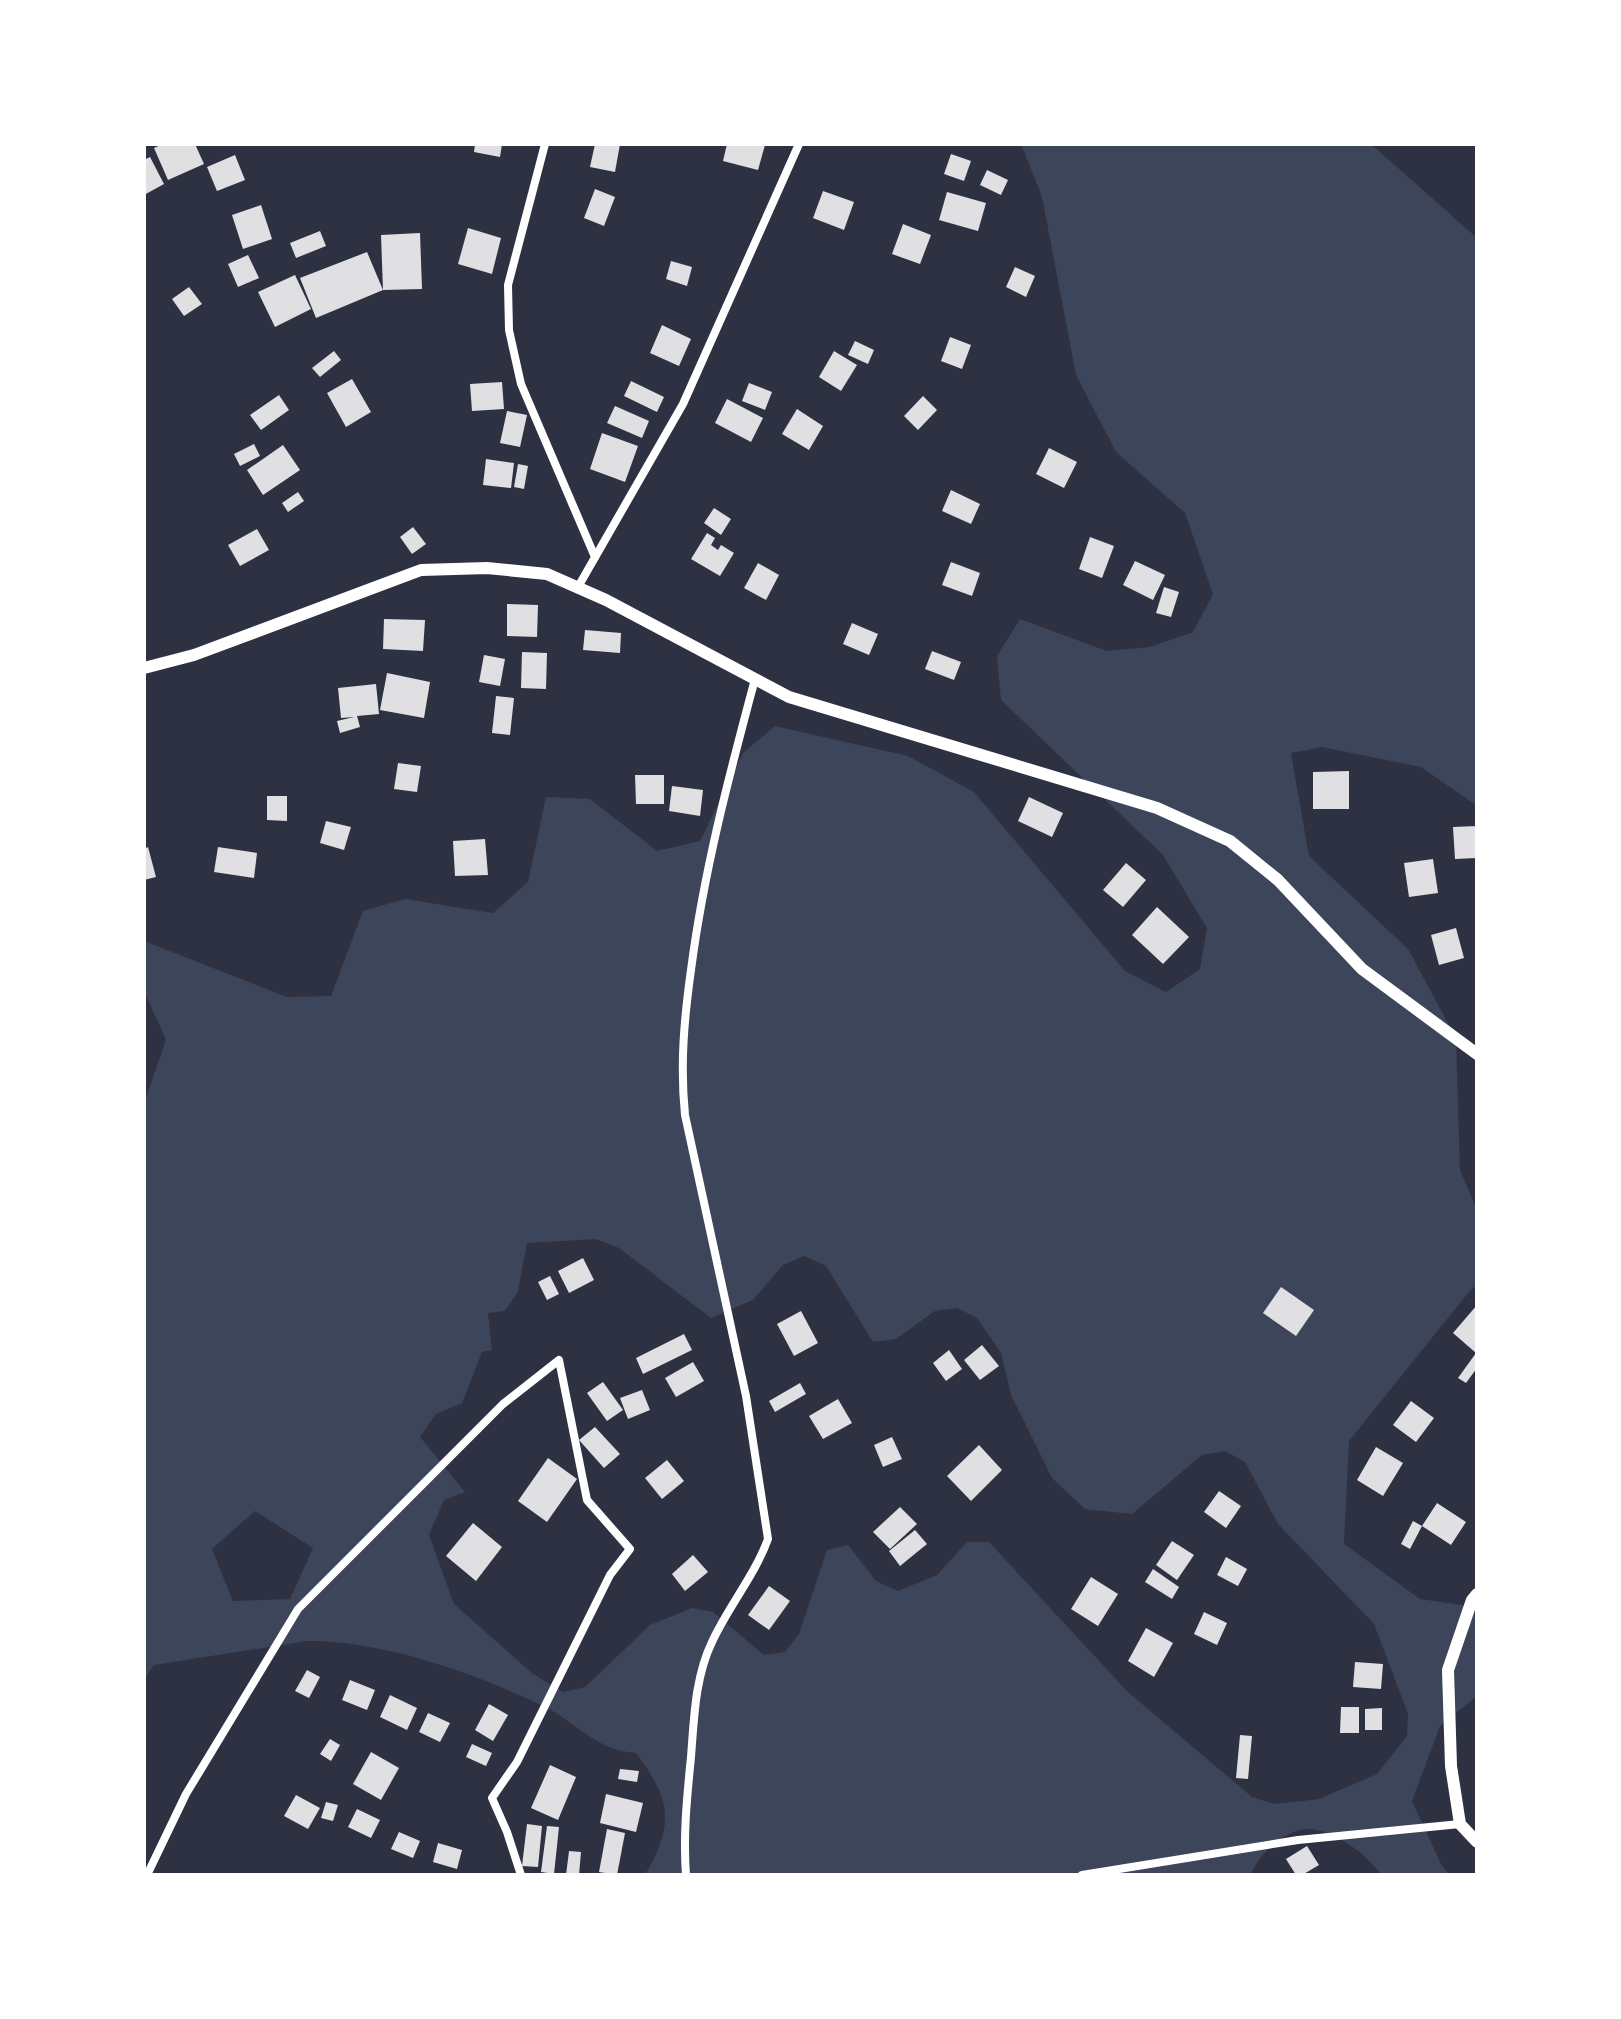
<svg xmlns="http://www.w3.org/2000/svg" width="1621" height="2019" font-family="'Noto Serif',serif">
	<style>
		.green { fill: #3c4559; fill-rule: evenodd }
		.building { fill: #e0e0e3 }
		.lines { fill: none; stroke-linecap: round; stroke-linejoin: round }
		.minor { stroke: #fff; stroke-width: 8 }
		.tertiary { stroke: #fff; stroke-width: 12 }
	</style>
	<rect width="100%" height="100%" fill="#2d3142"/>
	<path class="green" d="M1021 144H1371L1477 238V806L1421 767 1322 747 1291 753 1309 856 1408 949 1456 1038 1460 1170 1477 1210V1289L1473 1287 1349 1441 1344 1544 1420 1599 1477 1607V1696L1440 1726 1412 1801 1441 1864 1449 1875H1381C1369 1855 1332 1828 1307 1829 1282 1831 1260 1854 1250 1875H645C675 1823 671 1800 636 1753 628 1752 619 1751 612 1748 587 1739 567 1717 543 1706 474 1673 385 1641 308 1641L154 1665 144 1680V1103L166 1040 144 991V941L287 997 331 996 363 911 405 899 493 913 528 882 546 797 590 799 657 851 700 841 743 753 775 726 908 756 974 792 1125 971 1166 992 1200 969 1207 928 1163 855 1001 700 997 656 1020 619 1107 651 1150 647 1193 632 1213 594 1185 513 1116 452 1076 375 1042 197ZM596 1239 619 1248 711 1318 753 1300 783 1265 804 1256 826 1266 873 1342 896 1339 935 1311 957 1308 977 1318 1001 1353 1011 1395 1052 1478 1085 1509 1132 1514 1202 1455 1225 1451 1245 1462 1278 1524 1374 1624 1408 1714 1407 1736 1377 1774 1319 1799 1274 1804 1252 1797 1128 1692 989 1542H967L937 1575 898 1591 876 1581 848 1545 827 1550 799 1634 785 1652 764 1655 713 1612 692 1608 650 1625 585 1687 563 1692 533 1674 454 1604 429 1535 444 1500 465 1492 420 1437 436 1414 462 1403 482 1352 492 1350 488 1313 505 1311 518 1291 527 1243ZM255 1511 313 1548 290 1599 233 1601 212 1549Z"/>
	<g class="building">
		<path d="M163 144H195L204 164 168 180 154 148Z"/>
		<path d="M475 144H502L500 157 474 152Z"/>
		<path d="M595 144H620L615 172 590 167Z"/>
		<path d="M727 144 765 145 758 170 723 161Z"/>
		<path d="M951 154 971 161 964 181 944 174Z"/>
		<path d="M235 155 245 180 217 191 207 167Z"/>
		<path d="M150 157 164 184 144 195V160Z"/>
		<path d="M987 170 1008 180 1001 195 980 185Z"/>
		<path d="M595 189 615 197 604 226 584 218Z"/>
		<path d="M823 191 854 202 844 230 813 218Z"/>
		<path d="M947 192 986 203 978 231 939 220Z"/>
		<path d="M261 205 272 239 243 249 232 215Z"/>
		<path d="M903 224 931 235 920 264 892 254Z"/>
		<path d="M468 228 501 238 492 274 458 264Z"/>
		<path d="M320 231 326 246 296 258 290 243Z"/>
		<path d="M420 233 422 289 383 290 381 235Z"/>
		<path d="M367 252 383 290 316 318 300 278Z"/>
		<path d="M248 255 259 278 238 287 228 264Z"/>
		<path d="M671 261 692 267 687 286 666 279Z"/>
		<path d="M1015 267 1035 276 1026 297 1006 287Z"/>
		<path d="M295 275 311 309 275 327 258 292Z"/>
		<path d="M189 287 202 304 184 316 172 299Z"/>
		<path d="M662 325 691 339 679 366 650 353Z"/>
		<path d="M950 337 971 345 962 369 941 361Z"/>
		<path d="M855 341 874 350 868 364 848 355Z"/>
		<path d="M334 351 341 360 320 377 312 368Z"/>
		<path d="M834 351 857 365 841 391 819 377Z"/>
		<path d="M352 379 371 412 346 427 327 393Z"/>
		<path d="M631 381 664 397 657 412 624 396Z"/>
		<path d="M502 382 504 409 472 411 470 384Z"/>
		<path d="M749 383 772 392 765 410 742 401Z"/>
		<path d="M279 395 289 410 261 430 250 415Z"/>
		<path d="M923 396 937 410 918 430 904 416Z"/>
		<path d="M727 399 763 418 751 442 715 423Z"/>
		<path d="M615 406 649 421 642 438 607 423Z"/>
		<path d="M797 409 823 426 809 450 782 434Z"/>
		<path d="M507 411 527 415 520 447 500 443Z"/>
		<path d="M602 433 638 446 625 482 590 469Z"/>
		<path d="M254 444 260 456 240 466 234 454Z"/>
		<path d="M283 445 300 470 263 495 247 470Z"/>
		<path d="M1049 448 1077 462 1064 488 1036 474Z"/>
		<path d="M486 459 514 463 511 488 483 485Z"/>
		<path d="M518 464 528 466 524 489 514 487Z"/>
		<path d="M951 490 980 504 971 524 942 511Z"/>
		<path d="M298 492 304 501 288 512 282 503Z"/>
		<path d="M714 508 731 519 721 535 704 523Z"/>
		<path d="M413 527 426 544 412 554 400 537Z"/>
		<path d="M257 529 269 550 240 566 228 545Z"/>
		<path d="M707 533 715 538 711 545 718 550 721 545 734 553 720 576 691 559Z"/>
		<path d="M1090 537 1114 546 1102 578 1079 569Z"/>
		<path d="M1135 561 1165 575 1153 600 1123 585Z"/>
		<path d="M951 562 980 573 972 596 942 585Z"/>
		<path d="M758 563 779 575 766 600 744 588Z"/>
		<path d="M1164 587 1179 592 1171 617 1156 613Z"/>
		<path d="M507 604 538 605 537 637 507 636Z"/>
		<path d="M384 619 425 620 423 651 383 649Z"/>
		<path d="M852 623 878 634 869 655 843 644Z"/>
		<path d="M585 630 621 633 620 653 583 650Z"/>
		<path d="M932 651 961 662 954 680 925 669Z"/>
		<path d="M522 652 547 653 546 689 521 688Z"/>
		<path d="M484 655 505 659 500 686 479 682Z"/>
		<path d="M387 673 430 682 424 718 380 710Z"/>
		<path d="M376 684 379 714 357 716 360 727 340 733 337 721 354 717 341 718 338 688Z"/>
		<path d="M496 696 514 698 510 735 492 733Z"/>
		<path d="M398 763 421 766 417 792 394 789Z"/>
		<path d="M1349 771V809H1313V772Z"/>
		<path d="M635 775H664V804H636Z"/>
		<path d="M672 786 703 790 700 816 669 811Z"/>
		<path d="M267 796H287V821L267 820Z"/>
		<path d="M1029 797 1063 813 1052 837 1018 821Z"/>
		<path d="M326 821 351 827 344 850 320 843Z"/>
		<path d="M1477 826V858L1455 859 1453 827Z"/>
		<path d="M485 839 488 875 455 876 453 841Z"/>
		<path d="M148 847 156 877 144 880V849Z"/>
		<path d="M218 847 257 853 254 878 214 872Z"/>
		<path d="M1433 859 1438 893 1409 897 1404 863Z"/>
		<path d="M1126 863 1146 880 1123 907 1103 890Z"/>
		<path d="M1157 907 1189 937 1163 964 1132 935Z"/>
		<path d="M1456 928 1464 958 1439 965 1431 935Z"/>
		<path d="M583 1258 594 1280 569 1293 558 1271Z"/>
		<path d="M550 1276 559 1294 547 1300 538 1282Z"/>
		<path d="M1281 1287 1314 1310 1296 1336 1263 1313Z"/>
		<path d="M1477 1305V1368L1466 1383 1458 1378 1476 1353 1453 1333Z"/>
		<path d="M801 1311 818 1343 794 1356 777 1324Z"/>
		<path d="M684 1334 692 1350 643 1374 636 1358Z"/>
		<path d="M982 1345 999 1366 980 1380 964 1360Z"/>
		<path d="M949 1350 962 1369 946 1381 933 1363Z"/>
		<path d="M693 1362 704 1381 676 1397 665 1378Z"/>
		<path d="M603 1382 623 1410 607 1421 587 1393Z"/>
		<path d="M800 1383 806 1394 775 1412 769 1401Z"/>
		<path d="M642 1390 650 1410 628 1419 620 1398Z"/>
		<path d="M838 1399 852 1423 823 1439 809 1416Z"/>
		<path d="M1411 1401 1434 1418 1416 1442 1393 1425Z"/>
		<path d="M595 1427 620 1454 604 1468 579 1440Z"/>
		<path d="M892 1437 902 1459 883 1467 874 1445Z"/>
		<path d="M979 1445 1002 1470 971 1501 947 1476Z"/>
		<path d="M1376 1447 1403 1463 1383 1496 1357 1480Z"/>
		<path d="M548 1458 577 1479 547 1522 518 1501Z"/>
		<path d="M667 1460 684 1481 662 1499 645 1478Z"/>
		<path d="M1219 1491 1241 1506 1226 1528 1204 1512Z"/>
		<path d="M1437 1503 1466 1522 1451 1545 1422 1526 1410 1549 1401 1544 1413 1521 1422 1526Z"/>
		<path d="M900 1507 917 1524 890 1549 873 1532Z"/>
		<path d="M473 1523 502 1547 476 1581 446 1556Z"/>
		<path d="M915 1530 927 1544 900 1566 889 1551Z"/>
		<path d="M1172 1541 1194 1555 1177 1580 1156 1565Z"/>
		<path d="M693 1555 708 1572 685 1591 672 1574Z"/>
		<path d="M1226 1557 1247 1569 1238 1586 1217 1575Z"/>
		<path d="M1153 1569 1179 1587 1172 1599 1145 1582Z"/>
		<path d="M1091 1577 1118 1594 1098 1626 1071 1609Z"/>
		<path d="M769 1586 790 1601 769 1630 748 1615Z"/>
		<path d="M1204 1612 1227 1623 1217 1645 1194 1634Z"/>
		<path d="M1146 1628 1173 1643 1154 1677 1128 1661Z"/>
		<path d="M1355 1662 1383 1664 1381 1689 1353 1687Z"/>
		<path d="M307 1670 320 1677 309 1698 295 1691Z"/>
		<path d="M350 1680 375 1690 367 1710 342 1700Z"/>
		<path d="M390 1695 417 1708 407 1730 380 1717Z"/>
		<path d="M489 1704 508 1715 493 1741 475 1730Z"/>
		<path d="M1341 1707H1359V1733H1340Z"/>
		<path d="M1382 1708V1730H1365V1709Z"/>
		<path d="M428 1713 450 1723 440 1742 419 1732Z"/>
		<path d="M1240 1735 1252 1736 1248 1779 1236 1778Z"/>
		<path d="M330 1739 340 1745 331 1761 320 1754Z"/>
		<path d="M472 1744 492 1753 486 1766 466 1757Z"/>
		<path d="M371 1752 399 1768 381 1800 353 1784Z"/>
		<path d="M550 1765 576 1777 558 1820 531 1808Z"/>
		<path d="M620 1769 639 1771 637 1782 618 1779Z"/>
		<path d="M606 1794 643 1803 636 1832 600 1823Z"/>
		<path d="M296 1795 320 1808 308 1829 284 1816Z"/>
		<path d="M326 1802 338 1805 333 1821 321 1818Z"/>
		<path d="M357 1809 380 1820 371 1838 348 1827Z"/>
		<path d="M527 1824 542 1826 538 1867 522 1866Z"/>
		<path d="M547 1826 559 1827 554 1874 541 1872Z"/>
		<path d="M607 1829 625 1833 617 1875 599 1872Z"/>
		<path d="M399 1832 420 1841 413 1858 391 1849Z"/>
		<path d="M438 1843 462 1850 457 1869 433 1862Z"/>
		<path d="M1307 1846 1319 1865 1302 1875H1296L1286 1859Z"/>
		<path d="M569 1851 581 1852 579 1875H566Z"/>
	</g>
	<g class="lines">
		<g class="minor">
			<path d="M545 144 508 285 509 330 521 384 595 557"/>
			<path d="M578 587 683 404 799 144"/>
			<path d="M147 1875 186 1794 298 1609 503 1404 559 1360 587 1500 630 1549 610 1575 517 1762 492 1798 507 1832 521 1875"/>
			<path d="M686 1875C683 1835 687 1797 691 1757 694 1719 695 1677 712 1642 728 1607 755 1575 768 1539L746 1396 685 1115C680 1065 684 1020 691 970 704 870 729 776 755 679"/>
			<path d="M1082 1875 1298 1840 1460 1824"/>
		</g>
		<g class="tertiary">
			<path d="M144 668 194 655 421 570 487 568 547 574 606 600 789 697 1157 808 1230 841 1278 880 1362 969 1477 1054"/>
			<path d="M1477 1594 1472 1600 1448 1670 1451 1766 1460 1824 1477 1842"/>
		</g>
	</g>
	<rect width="1621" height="2019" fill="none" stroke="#ffffff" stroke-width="292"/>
</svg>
